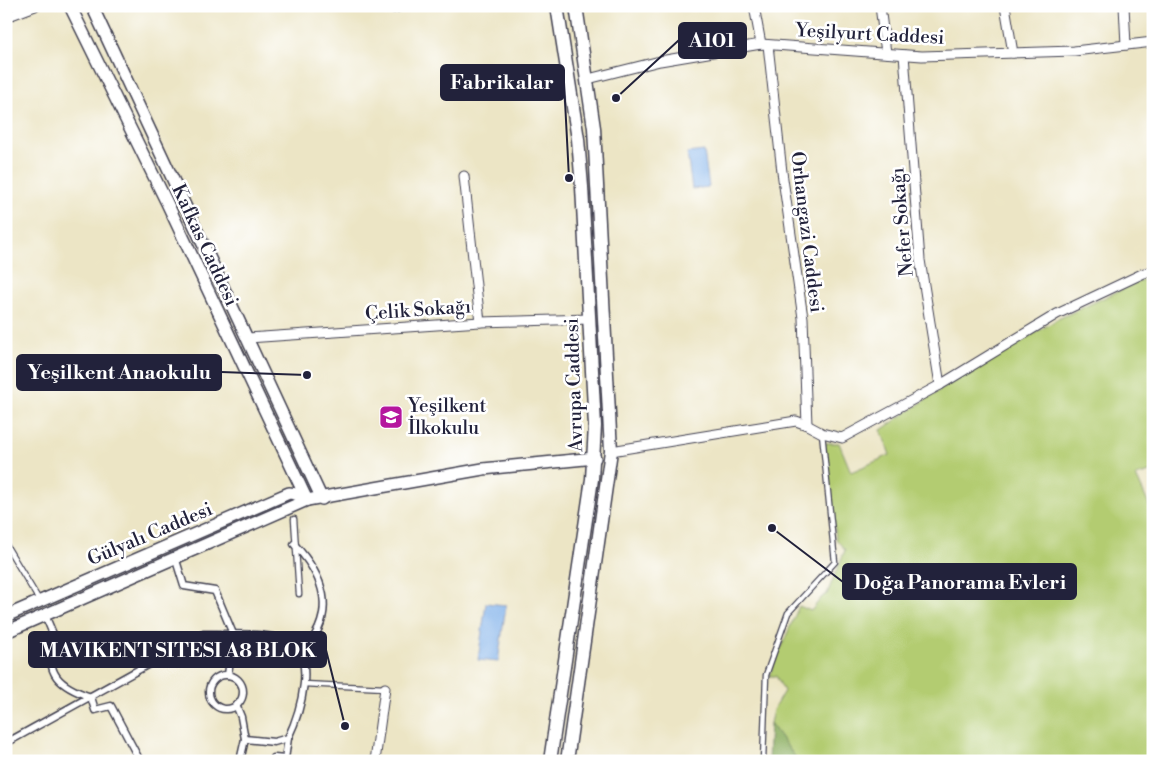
<svg xmlns="http://www.w3.org/2000/svg" width="1159" height="767" font-family="'Libre Bodoni',serif">
	<style>
		.green { fill: #b3cc71; stroke: #6a7756 }
		.forest { fill: #8eb063; stroke: #58694f }
		.water { fill: #7caee8; stroke: #4f6892 }
		.lines { fill: none; stroke-linecap: round; stroke-linejoin: round }
		.service-casing { stroke: #403f50; stroke-width: 7 }
		.pedestrian-casing { stroke: #403f50; stroke-width: 9 }
		.minor-casing { stroke: #403f50; stroke-width: 11 }
		.tertiary-casing { stroke: #403f50; stroke-width: 14 }
		.secondary-casing { stroke: #403f50; stroke-width: 15 }
		.service { stroke: #fff; stroke-width: 4.5 }
		.pedestrian { stroke: #fff; stroke-width: 6 }
		.minor { stroke: #fff; stroke-width: 9 }
		.tertiary { stroke: #fff; stroke-width: 11 }
		.secondary { stroke: #fff; stroke-width: 12 }
		.labels { text-anchor: middle; dominant-baseline: central; stroke-width: 5; stroke-linejoin: round; paint-order: stroke }
		.street-label { font-size: 19px; fill: #22223b; stroke: #fff }
		.poi-label { font-size: 19px; fill: #22223b; stroke: #fff; text-anchor: start }
		.leader { fill: none; stroke: #22223b; stroke-width: 2 }
		.callout-dot { fill: #22223b; stroke: #fff; stroke-width: 2 }
		.callout { fill: #22223b; stroke: #22223b; stroke-width: 2 }
		.callout-label { font-size: 20px; text-anchor: middle; font-weight: bold; fill: #fff }
	</style>
	<rect width="100%" height="100%" fill="#fff"/>
	<filter id="ink" filterUnits="userSpaceOnUse"><feTurbulence type="fractalNoise" baseFrequency=".02" numOctaves="2"/><feDisplacementMap in="SourceGraphic" scale="10" xChannelSelector="R" yChannelSelector="G"/><feConvolveMatrix kernelMatrix="1 2 1 2 8 2 1 2 1" color-interpolation-filters="sRGB"/></filter>
	<filter id="wash" filterUnits="userSpaceOnUse"><feTurbulence type="fractalNoise" baseFrequency=".0096" numOctaves="4" result="noise"/><feDisplacementMap in="SourceGraphic" scale="20" xChannelSelector="R" yChannelSelector="G"/><feGaussianBlur stdDeviation="1.12" result="paint"/><feColorMatrix in="noise" values="0 0 0 0 0 0 0 0 0 0 0 0 0 0 0 0 0 1.4 0 .05"/><feComposite in="paint" operator="in"/></filter>
	<g filter="url(#wash)">
		<rect width="100%" height="100%" fill="#ece5c5"/>
		<path class="green" d="M1153 275V471L1136 476 1153 514V761H798L770 723 773 710 784 691 776 676H769L799 606 811 611 822 597 827 594 845 550 836 539 825 443H839L851 472 890 455 881 430 940 390 1058 319Z"/>
		<path class="forest" d="M770 723 798 761H768Z"/>
		<g class="water">
			<path d="M704 151 709 187 692 189 687 153Z"/>
			<path d="M486 603 506 605 498 662 478 660Z"/>
		</g>
	</g>
	<g filter="url(#ink)">
		<g class="lines">
			<g class="service-casing">
				<g id="service">
					<path d="M294 519 299 594"/>
					<path d="M6 545 39 600"/>
					<path d="M304 684 385 688"/>
					<path d="M763 761 766 675 788 613 835 562 822 433"/>
				</g>
			</g>
			<g class="pedestrian-casing">
				<g id="pedestrian">
					<path d="M294 544C320 572 336 605 312 640H296L297 649"/>
					<path d="M175 557 184 586 215 591 233 634 228 675"/>
					<path d="M45 615 56 641C42 673 61 687 91 697L95 710 111 706 140 761"/>
					<circle cx="226" cy="692" r="17"/>
					<path d="M236 705 241 717 245 739"/>
					<path d="M6 743 203 634C224 634 265 633 285 640 320 652 299 715 288 738L274 742 245 739 240 761"/>
					<path d="M274 761V758L285 759 288 738"/>
				</g>
			</g>
			<g class="minor-casing">
				<g id="minor">
					<path d="M754 6 761 44"/>
					<path d="M880 6 886 53"/>
					<path d="M1005 6 1013 53"/>
					<path d="M1124 6 1126 45"/>
					<path d="M394 8 402 6"/>
					<path d="M6 17 35 6"/>
					<path d="M768 45 782 172 803 318 807 425"/>
					<path d="M904 55 920 260 940 385"/>
					<path d="M588 79 660 61 761 44 922 56 1074 51 1153 42"/>
					<path d="M464 176 480 322"/>
					<path d="M248 338 480 322 590 319"/>
					<path d="M611 451 796 421 807 425 822 433 842 438 940 385 1057 314 1144 273 1153 271"/>
					<path d="M375 761 385 688"/>
				</g>
			</g>
			<g class="tertiary-casing">
				<g id="tertiary">
					<path d="M70 6 167 203 307 500"/>
					<path d="M92 6 322 499"/>
					<path d="M6 616 289 493 297 494 307 500"/>
					<path d="M6 632 307 500 483 469 595 458"/>
				</g>
			</g>
			<g class="secondary-casing">
				<g id="secondary">
					<path d="M550 761 592 479 595 426 582 187 578 139 557 6"/>
					<path d="M567 761 611 451 594 128 576 6"/>
				</g>
			</g>
			<use href="#service" class="service"/>
			<use href="#pedestrian" class="pedestrian"/>
			<use href="#minor" class="minor"/>
			<use href="#tertiary" class="tertiary"/>
			<use href="#secondary" class="secondary"/>
		</g>
	</g>
	<defs>
		<g id="school-square" transform="scale(1.25)"><rect x="-9" y="-9" width="18" height="18" rx="4" fill="#b5179e" stroke="#fff"/><path d="M0-5L7-2L0 1L-7-2ZM-4 1L0 2.5L4 1V4Q0 6-4 4Z" fill="#fff"/></g>
	</defs>
	<g fill-rule="evenodd">
		<use href="#school-square" x="391" y="417"/>
	</g>
	<g class="labels">
		<g class="street-label">
			<text transform="translate(870 34) rotate(3)">Yeşilyurt Caddesi</text>
			<text transform="translate(902 222) rotate(-95)">Nefer Sokağı</text>
			<text transform="translate(807 232) rotate(83)">Orhangazi Caddesi</text>
			<text transform="translate(205 245) rotate(65)">Kafkas Caddesi</text>
			<text transform="translate(418 310) rotate(-4)">Çelik Sokağı</text>
			<text transform="translate(574 385) rotate(-92)">Avrupa Caddesi</text>
			<text transform="translate(150 534) rotate(-23)">Gülyalı Caddesi</text>
		</g>
		<g class="poi-label">
			<text x="408" y="406">Yeşilkent<tspan x="408" dy="22">İlkokulu</tspan></text>
		</g>
	</g>
	<path class="leader" d="M616 98L679 40M569 178L564 82M307 375L221 372M772 528L843 582M345 726L326 650"/>
	<g class="callout-dot">
		<circle cx="616" cy="98" r="5"/>
		<circle cx="569" cy="178" r="5"/>
		<circle cx="307" cy="375" r="5"/>
		<circle cx="772" cy="528" r="5"/>
		<circle cx="345" cy="726" r="5"/>
	</g>
	<g class="callout">
		<rect x="679" y="23" width="67" height="35" rx="5"/>
		<rect x="441" y="65" width="123" height="35" rx="5"/>
		<rect x="17" y="355" width="204" height="35" rx="5"/>
		<rect x="843" y="564" width="233" height="35" rx="5"/>
		<rect x="29" y="632" width="297" height="35" rx="5"/>
	</g>
	<g class="callout-label">
		<text x="712" y="47">A101</text>
		<text x="502" y="89">Fabrikalar</text>
		<text x="119" y="379">Yeşilkent Anaokulu</text>
		<text x="960" y="589">Doğa Panorama Evleri</text>
		<text x="178" y="657">MAVIKENT SITESI A8 BLOK</text>
	</g>
	<rect width="1159" height="767" fill="none" stroke="#fff" stroke-width="25"/>
</svg>
